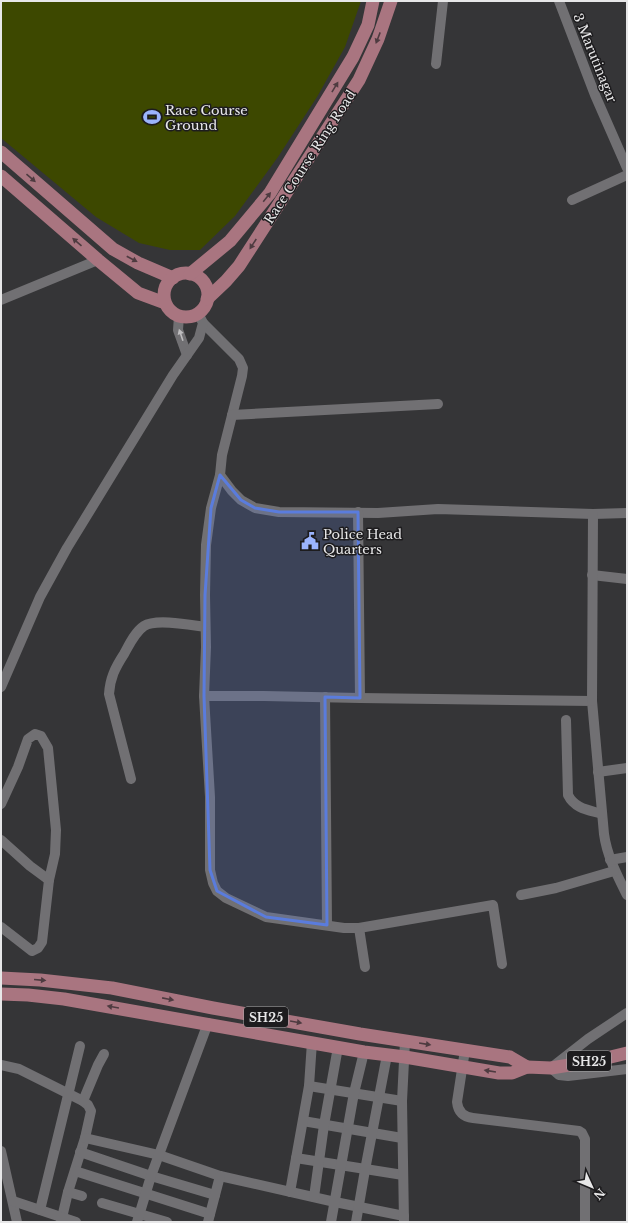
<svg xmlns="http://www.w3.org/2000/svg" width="628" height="1223" font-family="'Libre Baskerville',serif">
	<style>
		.green { fill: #3d4800 }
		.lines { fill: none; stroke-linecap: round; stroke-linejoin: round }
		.minor { stroke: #717073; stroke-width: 10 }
		.major { stroke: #a97580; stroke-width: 13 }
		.oneway { fill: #4e3b40 }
		.oneway2 { fill: #bebdbf }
		.marked { fill: #5a7cdd; fill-opacity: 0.2; stroke: #5a7cdd; stroke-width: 3; stroke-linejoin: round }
		.labels { text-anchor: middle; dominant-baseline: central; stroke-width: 3; stroke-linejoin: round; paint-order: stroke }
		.shield { fill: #1d1c1e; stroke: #aaaaab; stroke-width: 1 }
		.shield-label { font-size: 12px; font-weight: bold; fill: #e7e7e8 }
		.street-label { font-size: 13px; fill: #e7e7e8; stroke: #1d1c1e }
		.poi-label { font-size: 13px; fill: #e7e7e8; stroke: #1d1c1e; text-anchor: start }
	</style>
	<rect width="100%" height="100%" fill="#353537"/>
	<path class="green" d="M1 1H361L345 47 317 97 278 157 235 216 200 250H170L139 243 96 217 1 138Z"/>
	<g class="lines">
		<g class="minor">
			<path d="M559 1 595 95 627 168"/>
			<path d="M436 64 443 1"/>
			<path d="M572 200 627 175"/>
			<path d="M1 300 98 260"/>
			<path d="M179 316 178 330 187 355"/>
			<path d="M203 323 239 359 243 368 242 376 222 455 220 475 232 491 241 500 255 508 279 512 378 513 438 509 593 514 627 513"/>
			<path d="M232 415 438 404"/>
			<path d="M220 475 211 508 206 545 205 595 206 647 204 696H264L360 698 592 701 604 834C607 856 617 875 627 895"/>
			<path d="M358 512 360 698"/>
			<path d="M592 575 627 579"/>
			<path d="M1 687 40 597 67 548 173 375 199 338 203 323 198 313"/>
			<path d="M204 696 210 797V870L213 883 217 891 226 898 266 917 344 928H359L493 905 502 964"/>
			<path d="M325 697 327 925"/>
			<path d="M592 701 593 514"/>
			<path d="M566 720 568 795C575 809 589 810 602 814"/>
			<path d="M598 772 627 768"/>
			<path d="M131 779 109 694C110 678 115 668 124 654 129 645 135 632 144 626 156 618 191 625 205 627"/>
			<path d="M1 804 18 767 28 739 35 734 41 736 48 748 56 830 55 854 49 880 42 942 38 948 32 951 1 927"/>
			<path d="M1 840 30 866 49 880"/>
			<path d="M610 860 627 857"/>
			<path d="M521 895 556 888 614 871"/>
			<path d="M359 928 365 967"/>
			<path d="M627 1013 588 1039 551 1068 559 1075 568 1076 627 1069"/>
			<path d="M465 1050 457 1102C458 1112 464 1117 473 1118L579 1131 582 1133 585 1139V1222"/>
			<path d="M1 1065 19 1069 83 1101 88 1105 91 1111 85 1138 68 1192 61 1222"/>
			<path d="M309 1086 402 1101"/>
			<path d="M83 1101 98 1065 104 1054"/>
			<path d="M303 1121 402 1138"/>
			<path d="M85 1138 159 1155 220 1176 335 1202 404 1216"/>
			<path d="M1 1151 17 1222"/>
			<path d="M80 1152 151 1176 215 1195"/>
			<path d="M296 1158 403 1175"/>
			<path d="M75 1171 210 1214"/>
			<path d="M68 1192 82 1196"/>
			<path d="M290 1192 309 1086 312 1042"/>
			<path d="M314 1197 324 1125 338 1047"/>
			<path d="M13 1201 76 1222"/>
			<path d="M102 1203 167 1222"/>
			<path d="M40 1210 80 1046"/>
			<path d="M137 1222 151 1176 208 1023"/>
			<path d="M208 1222 220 1176"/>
			<path d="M331 1222 354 1093 364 1052"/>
			<path d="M356 1222 365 1170 387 1055"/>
			<path d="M404 1222 402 1101 405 1041"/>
		</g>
		<g class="major">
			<path d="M1 152 113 249 138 263 173 278"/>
			<path d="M1 176 98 260 138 293 165 303"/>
			<circle cx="186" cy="295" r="22"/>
			<path d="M190 274 230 241 270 193 353 57 368 25 373 1"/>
			<path d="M207 299 226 281 239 266 359 80 378 39 391 1"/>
			<path d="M1 978 40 980 112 988 213 1008 360 1034 510 1057 527 1067"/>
			<path d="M1 994 28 995 64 999 364 1052 405 1057 499 1073H512L527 1067 551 1068 594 1061 627 1053"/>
		</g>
	</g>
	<defs><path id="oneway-solid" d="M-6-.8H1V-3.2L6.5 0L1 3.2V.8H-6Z"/></defs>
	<g class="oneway">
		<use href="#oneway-solid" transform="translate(378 38) rotate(111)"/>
		<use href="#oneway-solid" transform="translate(335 87) rotate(-59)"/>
		<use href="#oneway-solid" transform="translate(31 178) rotate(41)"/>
		<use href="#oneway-solid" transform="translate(267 197) rotate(-51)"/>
		<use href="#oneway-solid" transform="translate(77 242) rotate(-139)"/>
		<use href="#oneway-solid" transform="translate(253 244) rotate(123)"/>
		<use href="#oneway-solid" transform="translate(132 259) rotate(28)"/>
		<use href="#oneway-solid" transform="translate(40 980) rotate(5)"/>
		<use href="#oneway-solid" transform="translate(168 999) rotate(11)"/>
		<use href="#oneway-solid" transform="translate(113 1007) rotate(-170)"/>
		<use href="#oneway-solid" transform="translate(296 1022) rotate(10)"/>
		<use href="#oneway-solid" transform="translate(425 1044) rotate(9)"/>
		<use href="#oneway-solid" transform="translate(490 1071) rotate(-171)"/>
	</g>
	<use class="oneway2" href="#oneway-solid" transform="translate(181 335) rotate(-109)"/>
	<path class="marked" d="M220 475 241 500 255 508 279 512H358L360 698 325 697 327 925 266 917 217 891 210 870 204 696 205 595 211 508Z"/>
	<defs>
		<g id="stadium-bare" transform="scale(1.38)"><path d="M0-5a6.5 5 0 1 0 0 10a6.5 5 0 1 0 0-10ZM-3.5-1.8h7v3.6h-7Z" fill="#9bb4fd" stroke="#1d1c1e" stroke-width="2.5" paint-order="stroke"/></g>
		<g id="civic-bare" transform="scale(1.38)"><path d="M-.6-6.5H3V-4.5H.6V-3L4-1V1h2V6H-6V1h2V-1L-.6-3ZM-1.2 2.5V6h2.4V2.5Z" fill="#9bb4fd" stroke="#1d1c1e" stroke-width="2.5" paint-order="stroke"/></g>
	</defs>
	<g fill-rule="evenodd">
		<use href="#stadium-bare" x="152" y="117"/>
		<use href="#civic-bare" x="310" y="541"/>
	</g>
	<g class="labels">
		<g class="shield">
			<rect x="244" y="1007" width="44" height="20" rx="3"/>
			<rect x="567" y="1051" width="44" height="20" rx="3"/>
		</g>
		<g class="shield-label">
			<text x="266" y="1017">SH25</text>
			<text x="589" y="1061">SH25</text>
		</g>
		<g class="street-label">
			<text transform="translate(595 58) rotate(68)">3 Marutinagar</text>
			<text transform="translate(310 157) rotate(-57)">Race Course Ring Road</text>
		</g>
		<g class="poi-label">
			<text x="165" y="110">Race Course<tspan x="165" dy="15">Ground</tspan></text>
			<text x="323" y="534">Police Head<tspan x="323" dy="15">Quarters</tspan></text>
		</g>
	</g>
	<rect width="628" height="1223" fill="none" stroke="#e7e7e8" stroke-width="4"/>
	<g transform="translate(592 1187) rotate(134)" stroke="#1d1c1e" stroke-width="3" paint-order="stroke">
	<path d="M0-3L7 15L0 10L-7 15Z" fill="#e7e7e8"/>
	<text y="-6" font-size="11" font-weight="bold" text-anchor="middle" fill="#e7e7e8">N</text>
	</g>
</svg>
